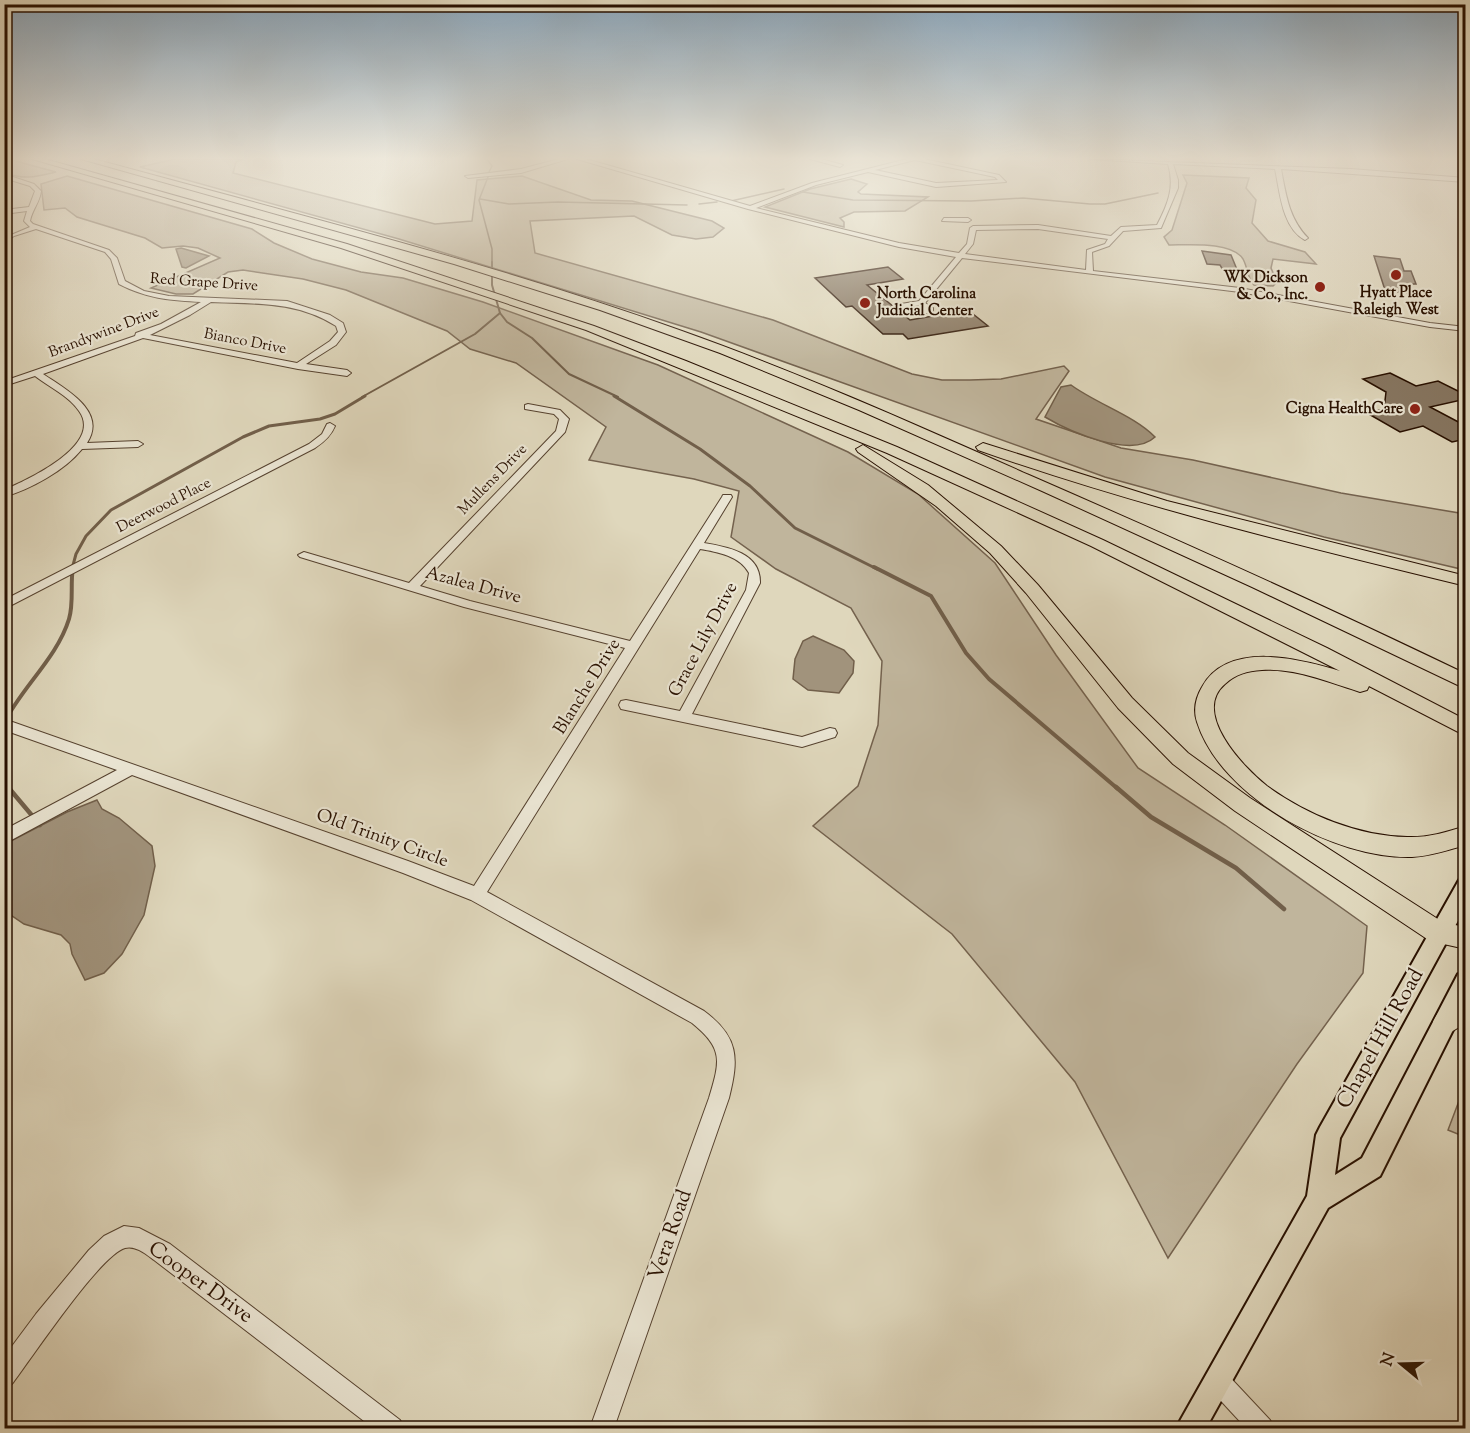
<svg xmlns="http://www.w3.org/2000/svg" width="1470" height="1433" font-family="'Sorts Mill Goudy',serif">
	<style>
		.green { fill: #c0b59c; stroke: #74624e; stroke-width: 1.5 }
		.water { fill: #a1937c; stroke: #715f4a; stroke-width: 1.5 }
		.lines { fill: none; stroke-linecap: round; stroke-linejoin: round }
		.stream-far4 { stroke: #715f4a; stroke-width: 1.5 }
		.stream-far3 { stroke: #715f4a; stroke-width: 2 }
		.stream-far2 { stroke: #715f4a; stroke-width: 3 }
		.stream-far1 { stroke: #715f4a; stroke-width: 4 }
		.stream { stroke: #715f4a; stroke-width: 4.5 }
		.building { fill: #877762; stroke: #281000; stroke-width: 1.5 }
		.minor-casing { stroke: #56422f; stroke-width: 2 }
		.major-casing { stroke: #281000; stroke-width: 4 }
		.highway-casing { stroke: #281000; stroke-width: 2 }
		.minor { fill: #eae5d3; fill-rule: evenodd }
		.major { fill: #dfd7bc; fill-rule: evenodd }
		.highway { fill: #dfd7bc; fill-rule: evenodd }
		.poi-dot { fill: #8f2418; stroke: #eae5d3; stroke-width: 2 }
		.labels { text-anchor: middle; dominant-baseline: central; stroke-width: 4.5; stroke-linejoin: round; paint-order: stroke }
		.far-poi-label { font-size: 15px; font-weight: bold; fill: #281000; stroke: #eae5d3; text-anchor: end }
		.far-street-label { font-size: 15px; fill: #281000; stroke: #eae5d3 }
		.street-label { font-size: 18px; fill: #281000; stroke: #eae5d3 }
		.near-street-label { font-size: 21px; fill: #281000; stroke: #eae5d3 }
	</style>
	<rect width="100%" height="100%" fill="#dfd7bc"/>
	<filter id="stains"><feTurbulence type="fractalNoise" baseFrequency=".00333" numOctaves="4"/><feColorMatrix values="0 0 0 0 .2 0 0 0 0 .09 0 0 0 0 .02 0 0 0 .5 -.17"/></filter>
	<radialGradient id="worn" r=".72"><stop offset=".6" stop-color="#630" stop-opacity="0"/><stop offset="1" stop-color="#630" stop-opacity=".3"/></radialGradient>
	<g class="green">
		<path d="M8 159 56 172C35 177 25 180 5 173V160Z"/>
		<path d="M175 159H243L236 162 233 173 435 224 472 221 477 180 522 176 591 200 632 201 712 221 724 228 713 237 696 239 672 235 634 216 530 221 535 253 773 320 912 374 942 380H970L1001 379 1064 366 1069 371 1036 419 1121 448 1193 460 1341 493 1465 514V570L1324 537 1105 477 701 332 399 239 140 167Z"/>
		<path d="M1183 175 1249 178 1246 188 1256 200 1252 223 1268 241 1305 252 1316 264 1273 259 1271 268 1277 282 1273 286 1254 285C1247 278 1248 268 1243 259 1232 241 1188 245 1169 245L1164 237 1172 230 1187 183Z"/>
		<path d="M67 176 252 229 274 243 312 259 361 272 403 278 483 302 658 365 848 452 918 494 995 563 1056 655 1138 768 1225 825 1367 926 1363 973 1297 1064 1168 1258 1075 1082 952 934 813 826 858 786 878 725 882 661 851 608 776 569 731 537 739 491 694 479 589 460 606 427 516 363 470 349 447 331 346 290 303 279 243 270 228 272 193 294H176L151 288 220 258 198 248 183 246 162 248 145 238 77 217 65 208 44 210 41 184Z"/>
		<path d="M851 179 867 184 858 192 861 194 928 197 905 211 854 212 840 218 844 222V227L765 207 810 189Z"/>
		<path d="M1465 1085V1137L1448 1130Z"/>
	</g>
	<g class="water">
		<path d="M181 248 209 256 186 268 182 267 176 249Z"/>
		<path d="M1071 385C1097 404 1135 416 1155 437 1132 459 1070 432 1045 417L1061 387Z"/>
		<path d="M813 636 844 650 854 661 853 673 839 693 808 690 793 679 795 659 803 641Z"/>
		<path d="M97 800 102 809 119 818 152 846 155 866 144 915 122 954 104 973 85 980 72 954 70 944 61 935 24 924 5 911V844L67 812Z"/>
	</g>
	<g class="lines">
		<g class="stream-far4">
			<path d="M487 159 492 166 489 172"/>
			<path d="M488 177 479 200 492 249V264"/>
			<path d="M803 192 853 200 971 201 1023 198 1090 204H1105L1158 193"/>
			<path d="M480 199 509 204 558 202 687 205"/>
			<path d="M731 201 784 189"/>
			<path d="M699 204 717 202"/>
		</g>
		<g class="stream-far3">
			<path d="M492 262V285L500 313 507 322 532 338 569 374 618 397"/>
			<path d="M362 397 475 334 500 313"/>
		</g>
		<g class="stream-far2">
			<path d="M614 396 700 449 750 486 795 528 877 569"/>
			<path d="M72 569 76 554 86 536 111 510 243 437 269 426 320 419 335 414 365 396"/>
		</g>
		<g class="stream-far1">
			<path d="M874 567 931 596 966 653 989 679 1118 789"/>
			<path d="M4 723C22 687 57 658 69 619 74 603 70 584 73 567"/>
			<path d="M4 782 10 789"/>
		</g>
		<g class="stream">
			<path d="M8 787 40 825"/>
			<path d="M1116 787 1151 817 1236 868 1284 909"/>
		</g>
	</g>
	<g class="building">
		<path d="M1202 251 1231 255 1238 272 1223 270 1220 265 1207 264Z"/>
		<path d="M1374 256 1400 259 1404 271H1411L1416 284H1409L1413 294 1385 290Z"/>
		<path d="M888 267 903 279 867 285 910 320 968 310 988 326 908 339 903 334H883L852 306 846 307 815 278Z"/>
		<path d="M1390 373 1416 386 1438 381 1466 395V399L1430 407 1466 426V439L1452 442 1423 426 1400 432 1367 413 1384 409 1386 392 1363 379Z"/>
	</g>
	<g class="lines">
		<g class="minor-casing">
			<g id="minor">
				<path d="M559 159H568L521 173 468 178 465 176 521 169Z"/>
				<path d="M577 159H586L750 206 812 183 907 159H924L999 175 1006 182 936 187 868 172 816 185 756 208 899 243 959 253 967 244 970 228 973 226 1038 225 1111 236 1121 227 1157 225C1168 204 1175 187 1168 164L1090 159 1351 169 1466 178V182L1281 169C1286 195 1289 219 1308 238L1305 240C1282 228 1280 192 1275 169L1173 164 1178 180V188L1161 228 1123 231 1109 246 1092 252 1093 271 1240 288 1430 323 1466 327V331L1430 327 1240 292 962 258 925 303 933 308V312L913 315 901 308V304L919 301 956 257 899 247 748 209ZM915 160 995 177 998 180 936 183 875 170ZM1038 229 1108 239 1105 244 1087 250 1086 270 965 254 973 244 976 230ZM920 305 924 309 914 310 910 307Z"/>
				<path d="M810 159H821L843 165 840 167Z"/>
				<path d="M4 174 34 184 41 191C40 202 32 210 30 221L33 224 109 250 117 258 125 281 144 291 169 296 287 301 330 315 343 323 346 332 336 345 306 364 347 370 351 373 347 376 298 369 143 338 43 374C65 389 108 411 87 443L138 441 143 444 138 447 82 449C64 471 31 489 4 497V490C27 480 104 445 79 411 69 396 49 387 35 376L4 386V381L135 336 136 333 161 324 201 302C170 300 148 299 119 284L111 259 105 252 36 229 14 236 4 243V238L30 227 24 221 27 211 4 214V210L29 207 35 191 30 186 4 178ZM211 302C256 304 297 301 336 326L338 332 330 341 297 363 150 335 190 315Z"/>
				<path d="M944 218H968L971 220 968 222 942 221Z"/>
				<path d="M528 404 560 410 569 419 565 432 420 586 470 601 630 641 722 497 723 495H731L732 497 704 543C728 547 761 553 760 583L692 714 802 737 830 728 835 729 837 733 835 737 802 747 621 709 619 705 621 701 626 700 680 711 746 590 749 573C740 556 718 552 700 549L487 892 704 1011C739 1037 739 1058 729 1098L614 1428H590L709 1098C720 1061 724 1049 692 1023L471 900 403 873 132 775 4 844V830L117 770 4 730V719L408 861 474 886 625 648 464 607 300 557 298 555 304 552 409 583 556 431 559 419 554 414 525 409V405Z"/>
				<path d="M330 423 335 426C331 436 324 442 315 448L4 609V600L309 444 322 434 327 424Z"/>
				<path d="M124 1226 139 1228 170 1244 400 1420 404 1428H373L154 1260C146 1254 135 1245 125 1248 100 1255 31 1359 12 1384L4 1387V1357L36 1314 89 1250 104 1236Z"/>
				<path d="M1217 1368 1225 1372 1270 1420 1274 1428H1246L1209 1388 1205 1380 1209 1372Z"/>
			</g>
		</g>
		<g class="major-casing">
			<path id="major" d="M1466 877V906L1340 1138 1335 1175 1362 1158 1458 974 1466 971V1004L1380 1176 1328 1208 1206 1428H1176L1307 1196 1316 1135 1320 1127 1459 880Z"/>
		</g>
		<g class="highway-casing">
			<g id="highway">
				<path d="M32 159H45L347 244 594 326 686 361 897 447 1103 540 1327 648 1466 720V736L1369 686 1367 690 1360 692C1328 682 1296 668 1262 670 1247 671 1236 674 1225 684 1191 713 1244 768 1267 786 1307 815 1358 836 1407 837 1427 838 1447 832 1466 826V845C1448 850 1431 856 1412 857 1335 859 1221 798 1197 722 1193 710 1196 697 1202 687 1228 640 1300 659 1340 671L1091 546 887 453 586 330 341 248Z"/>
				<path d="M81 159H94C291 213 490 262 682 331 800 373 914 424 1029 475 1176 539 1321 604 1466 674V689L1252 587 1042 491 859 410 720 353 600 310 454 264Z"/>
				<path d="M983 443 1167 501 1466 576V586C1301 546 1138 506 978 450L976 447Z"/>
				<path d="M863 445 928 485 1001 546 1038 585 1132 698 1188 753 1250 798 1444 923 1466 927V949L1430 941 1235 811 1173 764 1118 708 1026 593 990 553 936 506 858 452 856 449Z"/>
				<path d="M1466 994V1023L1446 1035 1437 1031 1433 1022C1439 1008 1452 999 1466 994Z"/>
			</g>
		</g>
		<use href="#minor" class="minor"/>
		<use href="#major" class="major"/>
		<use href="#highway" class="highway"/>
	</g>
	<linearGradient id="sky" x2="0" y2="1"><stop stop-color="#8ba7bd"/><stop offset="0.44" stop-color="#f1ede1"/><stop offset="1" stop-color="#f1ede1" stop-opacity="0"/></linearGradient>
	<rect width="1470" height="360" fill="url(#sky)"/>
	<g class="poi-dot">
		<circle cx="1396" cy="275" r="6"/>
		<circle cx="1320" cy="287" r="6"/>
		<circle cx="865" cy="303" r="6"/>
		<circle cx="1415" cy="409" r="6"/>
	</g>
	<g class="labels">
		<g class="far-poi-label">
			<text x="1308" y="278">WK Dickson<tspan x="1308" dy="17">&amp; Co., Inc.</tspan></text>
			<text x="1396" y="293" text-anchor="middle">Hyatt Place<tspan x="1396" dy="17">Raleigh West</tspan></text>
			<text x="877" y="294" text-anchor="start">North Carolina<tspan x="877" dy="17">Judicial Center</tspan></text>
			<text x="1403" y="409">Cigna HealthCare</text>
		</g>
		<g class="far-street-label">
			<text transform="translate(204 283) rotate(4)">Red Grape Drive</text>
			<text transform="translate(104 333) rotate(-21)">Brandywine Drive</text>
			<text transform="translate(245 342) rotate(11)">Bianco Drive</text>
			<text transform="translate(493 480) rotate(-46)">Mullens Drive</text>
			<text transform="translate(164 506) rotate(-27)">Deerwood Place</text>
		</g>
		<g class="street-label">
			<text transform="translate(473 586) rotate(15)">Azalea Drive</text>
			<text transform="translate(704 640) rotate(-62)">Grace Lily Drive</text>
			<text transform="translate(588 687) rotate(-58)">Blanche Drive</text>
			<text transform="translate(382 839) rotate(20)">Old Trinity Circle</text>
		</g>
		<g class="near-street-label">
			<text transform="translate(1381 1039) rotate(-61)">Chapel Hill Road</text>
			<text transform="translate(671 1235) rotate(-71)">Vera Road</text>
			<text transform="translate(200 1283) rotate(36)">Cooper Drive</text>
		</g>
	</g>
	<rect width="1470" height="1433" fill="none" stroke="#dfd7bc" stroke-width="24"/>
	<rect x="6" y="6" width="1458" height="1421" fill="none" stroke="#281000" stroke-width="3"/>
	<rect x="12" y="12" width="1446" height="1409" fill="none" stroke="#281000" stroke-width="1.5"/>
	<g transform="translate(1401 1364) rotate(289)" stroke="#eae5d3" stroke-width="4.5" paint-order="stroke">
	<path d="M0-4.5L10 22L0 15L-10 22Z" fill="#281000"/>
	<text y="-9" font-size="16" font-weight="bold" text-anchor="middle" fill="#281000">N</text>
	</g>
	<rect width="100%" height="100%" filter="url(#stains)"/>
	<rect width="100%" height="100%" fill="url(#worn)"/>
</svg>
